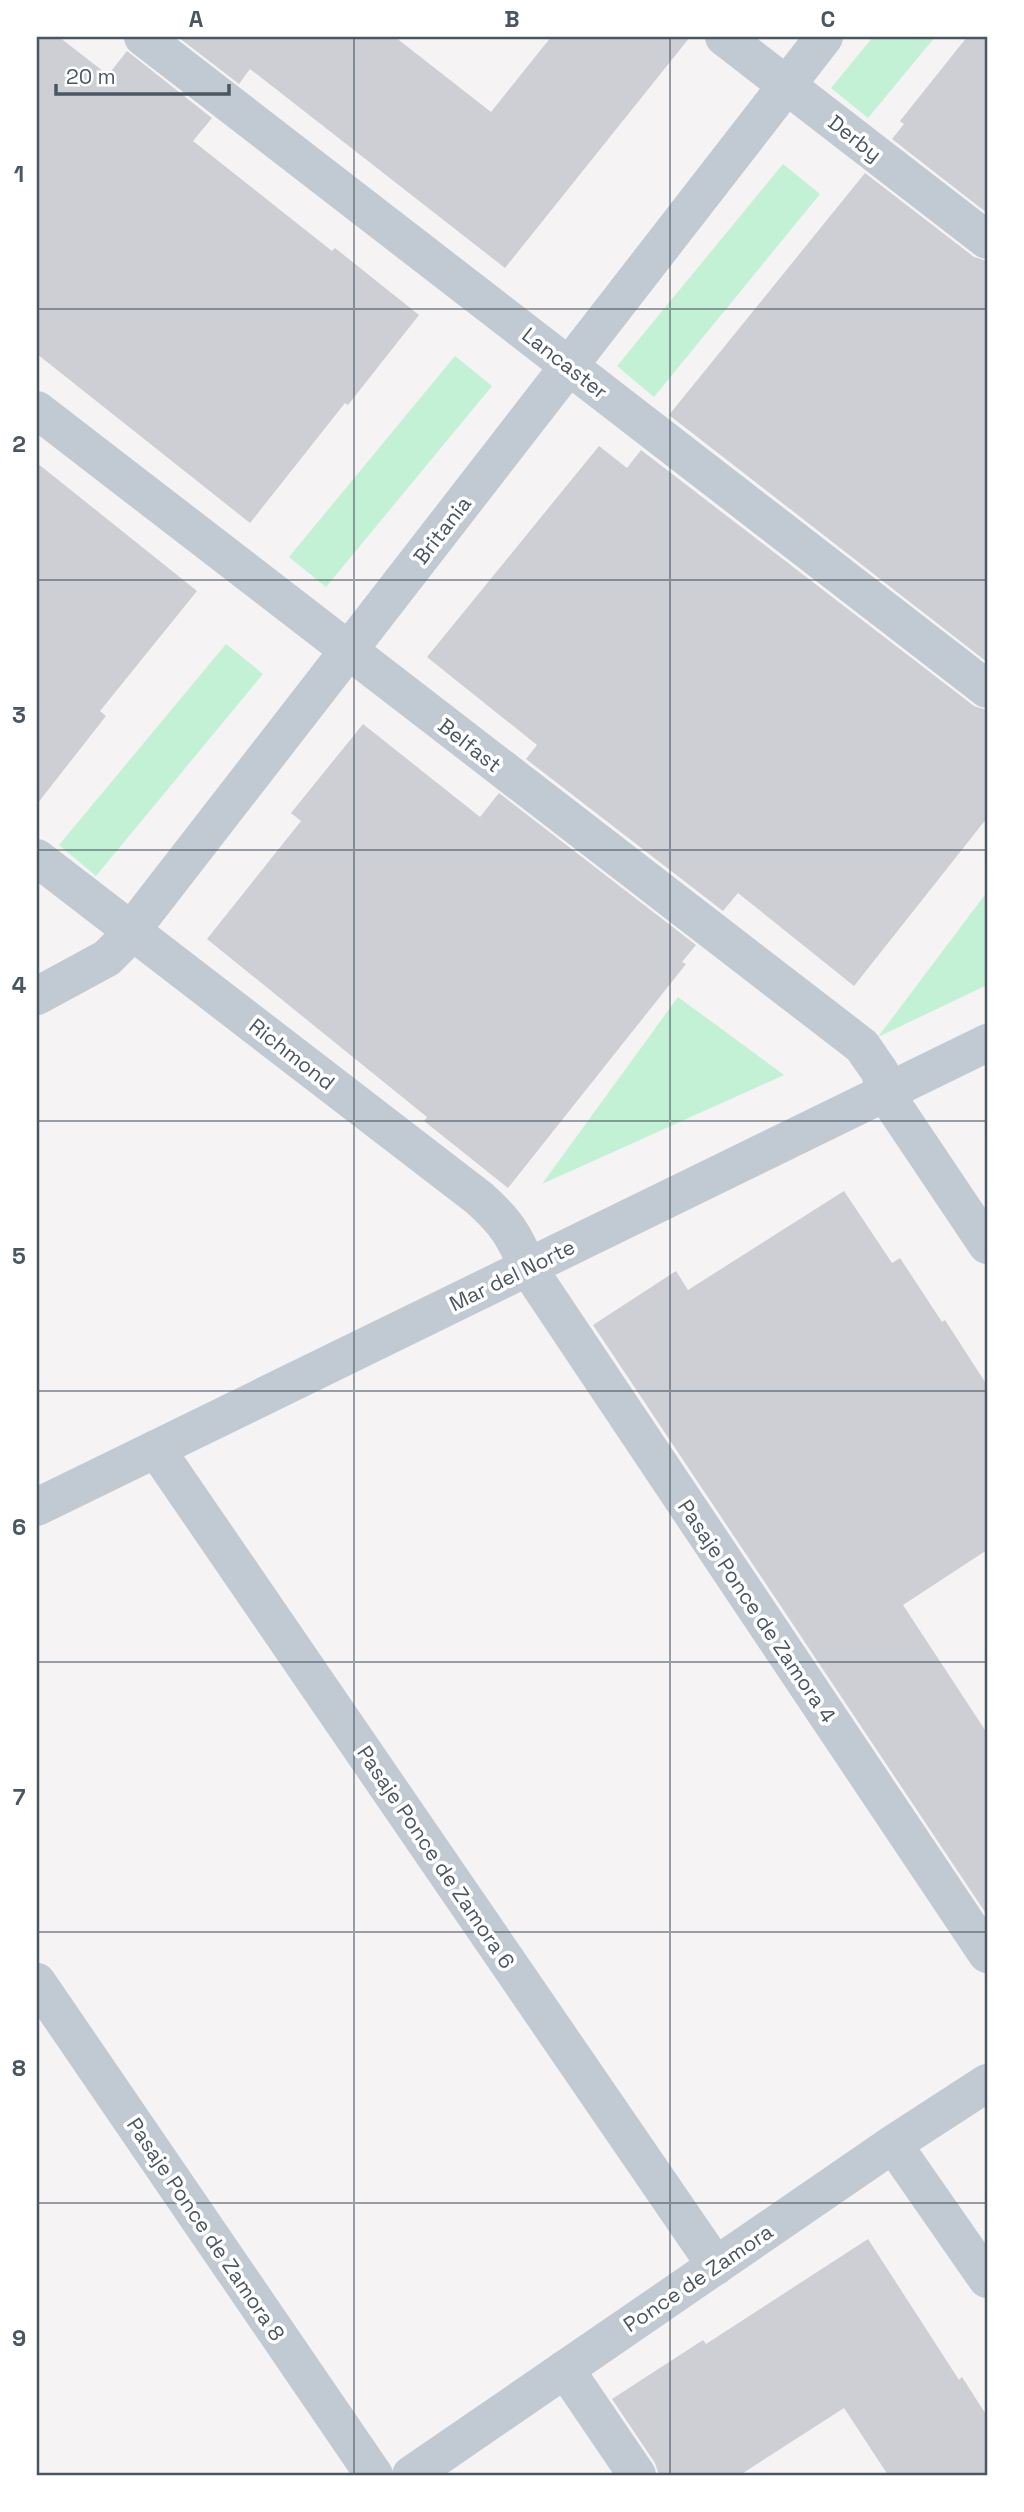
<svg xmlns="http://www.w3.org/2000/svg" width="1024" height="2512" font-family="'Space Grotesk',sans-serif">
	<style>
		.green { fill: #c3f1d5 }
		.building { fill: #cdcfd5 }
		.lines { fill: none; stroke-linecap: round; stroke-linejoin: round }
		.minor { stroke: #c1cad2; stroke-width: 38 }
		.grid { fill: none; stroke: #4a5661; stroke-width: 2; stroke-opacity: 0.55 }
		.labels { text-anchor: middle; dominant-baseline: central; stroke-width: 7; stroke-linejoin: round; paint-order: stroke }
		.street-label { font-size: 21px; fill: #4a5661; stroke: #fff }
		.neatline { fill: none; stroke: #4a5661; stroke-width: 2.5 }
		.grid-label { font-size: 23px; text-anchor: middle; font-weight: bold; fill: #4a5661 }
	</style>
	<rect width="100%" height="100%" fill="#f5f3f3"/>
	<g class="green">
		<path d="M873 37H935L868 118 831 88Z"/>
		<path d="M783 164 820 194 654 397 617 366Z"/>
		<path d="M455 356 492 386 326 587 289 557Z"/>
		<path d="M226 644 263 674 96 876 59 845Z"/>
		<path d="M987 892V985L878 1037Z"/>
		<path d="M678 997 784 1075 542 1184Z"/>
	</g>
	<g class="building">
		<path d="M37 37H59L108 75 127 51 212 118 193 141 332 251 335 248 419 315 348 405 345 403 250 523 37 354Z"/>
		<path d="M178 37H395L491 112 551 37H690L505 268 250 69 239 84Z"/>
		<path d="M967 37H987V213L892 139 904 124 900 121Z"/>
		<path d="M865 173 974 257 987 261V662L669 415Z"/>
		<path d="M599 446 627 468 641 450 974 706 987 710V818L854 986 738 893 723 911 526 759 537 745 427 657Z"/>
		<path d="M37 463 197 591 100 711 106 716 37 804Z"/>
		<path d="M363 724 480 817 499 793 696 945 682 962 686 964 508 1188 424 1121 427 1117 207 939 301 821 291 813Z"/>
		<path d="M844 1191 892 1263 900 1258 942 1322 945 1320 987 1385V1550L903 1605 987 1733V1915L593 1325 676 1271 688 1290Z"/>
		<path d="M868 2239 959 2380 962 2377 987 2416V2475H888L844 2408 740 2475H659L655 2463 612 2399 703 2340 706 2344Z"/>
	</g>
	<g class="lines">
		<g class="minor">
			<path d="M143 37 987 689"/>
			<path d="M724 37 987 240"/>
			<path d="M37 410 862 1046 880 1072 885 1093 987 1245"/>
			<path d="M37 858 479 1198C506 1222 514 1235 528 1268L987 1954"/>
			<path d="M37 996 107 958 120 945 824 37"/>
			<path d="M156 1449 716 2266"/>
			<path d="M37 1507 987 1043"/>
			<path d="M37 1982 374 2475"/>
			<path d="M893 2144 987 2279"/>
			<path d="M565 2369 637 2475"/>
			<path d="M411 2475 893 2144 987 2083"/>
		</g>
	</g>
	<path class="grid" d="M354 37V2475M670 37V2475M37 309H987M37 580H987M37 850H987M37 1121H987M37 1391H987M37 1662H987M37 1932H987M37 2203H987"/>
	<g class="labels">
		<g class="street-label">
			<text transform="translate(855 138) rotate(38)">Derby</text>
			<text transform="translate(565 363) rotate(38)">Lancaster</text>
			<text transform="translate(442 530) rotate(-52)">Britania</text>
			<text transform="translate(470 745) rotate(38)">Belfast</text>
			<text transform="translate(292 1054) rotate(38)">Richmond</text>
			<text transform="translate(512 1275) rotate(-26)">Mar del Norte</text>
			<text transform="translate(757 1611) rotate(56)">Pasaje Ponce de Zamora 4</text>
			<text transform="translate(436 1857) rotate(56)">Pasaje Ponce de Zamora 6</text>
			<text transform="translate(206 2229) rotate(56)">Pasaje Ponce de Zamora 8</text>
			<text transform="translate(698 2278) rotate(-34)">Ponce de Zamora</text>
		</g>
	</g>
	<rect width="1024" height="2512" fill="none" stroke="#ffffff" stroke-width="77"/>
	<path d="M56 84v10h173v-10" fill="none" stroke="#4a5661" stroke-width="3.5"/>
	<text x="66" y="84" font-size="21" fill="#4a5661" stroke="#ffffff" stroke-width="5" paint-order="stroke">20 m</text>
	<rect x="38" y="38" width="948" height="2436" class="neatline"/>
	<g class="grid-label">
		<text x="196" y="27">A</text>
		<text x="512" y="27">B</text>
		<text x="828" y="27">C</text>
		<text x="19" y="182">1</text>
		<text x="19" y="452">2</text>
		<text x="19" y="723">3</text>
		<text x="19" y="993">4</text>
		<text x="19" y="1264">5</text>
		<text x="19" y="1535">6</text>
		<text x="19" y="1805">7</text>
		<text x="19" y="2076">8</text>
		<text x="19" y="2346">9</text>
	</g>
</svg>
